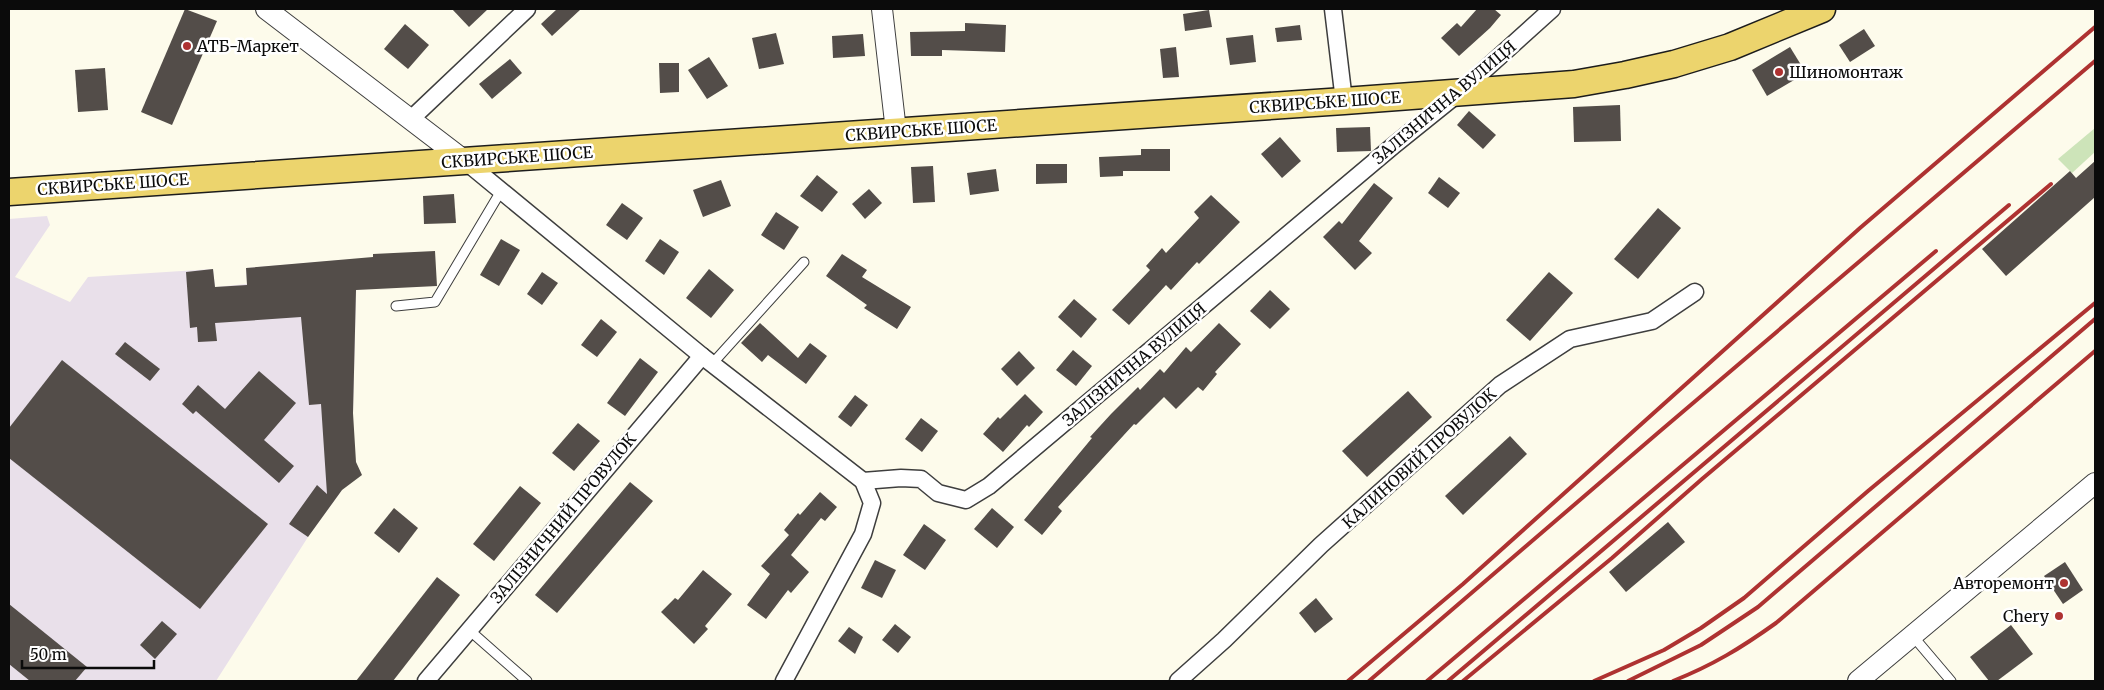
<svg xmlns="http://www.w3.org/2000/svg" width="2104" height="690" font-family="Merriweather,serif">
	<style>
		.industrial { fill: #e9e0ea }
		.green { fill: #cde4b9 }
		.building { fill: #534d49 }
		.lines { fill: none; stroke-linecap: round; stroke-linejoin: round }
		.service-casing { stroke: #3e3e3e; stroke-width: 11 }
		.minor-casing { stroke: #3e3e3e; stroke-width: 19 }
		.tertiary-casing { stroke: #3e3e3e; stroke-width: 22 }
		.primary-casing { stroke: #1c1c1c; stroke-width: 29 }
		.service { stroke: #fff; stroke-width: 9 }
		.minor { stroke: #fff; stroke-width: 16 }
		.tertiary { stroke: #fff; stroke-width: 20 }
		.primary { stroke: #ecd46d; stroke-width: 26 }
		.rail { stroke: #ae3231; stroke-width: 4 }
		.poi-dot { fill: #ae3231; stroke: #fff; stroke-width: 2 }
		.labels { text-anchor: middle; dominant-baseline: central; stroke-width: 5; stroke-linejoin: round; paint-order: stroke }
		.poi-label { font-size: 16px; fill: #0b0b0b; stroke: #fff; text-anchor: start }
		.street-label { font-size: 16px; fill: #0b0b0b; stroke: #fff }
	</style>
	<rect width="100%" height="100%" fill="#fdfbeb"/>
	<path class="industrial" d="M47 216 50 225 15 277 70 302 88 277 213 269 215 287 247 284 246 268 357 259 353 415 342 490 308 537 216 681H9V219Z"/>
	<path class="green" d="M2095 128V152L2072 173 2058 159Z"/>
	<g class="building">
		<path d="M185 9 217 21 172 125 141 112Z"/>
		<path d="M452 9H488L469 27Z"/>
		<path d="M557 9H581L552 36 541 24Z"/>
		<path d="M1477 9H1494L1501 15 1490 28 1459 56 1441 38 1457 23 1461 27Z"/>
		<path d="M1209 10 1212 27 1185 31 1183 14Z"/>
		<path d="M965 23 1006 25 1005 52 942 50V56H911L910 32 965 31Z"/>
		<path d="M405 24 429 45 408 69 384 49Z"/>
		<path d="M1300 25 1302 40 1277 42 1275 28Z"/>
		<path d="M1864 29 1875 46 1850 62 1839 45Z"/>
		<path d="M776 33 784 64 759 69 752 38Z"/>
		<path d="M863 34 865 56 833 58 832 36Z"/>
		<path d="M1253 35 1256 62 1230 65 1226 38Z"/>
		<path d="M1176 47 1179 77 1163 78 1160 49Z"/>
		<path d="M1790 47 1806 73 1767 96 1752 70Z"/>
		<path d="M709 57 728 86 707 99 688 70Z"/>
		<path d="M510 59 522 73 492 99 479 84Z"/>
		<path d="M659 63H679V92L660 93Z"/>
		<path d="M105 68 108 110 78 112 75 70Z"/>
		<path d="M1620 105 1621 141 1574 142 1573 107Z"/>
		<path d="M1469 111 1496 135 1483 149 1457 125Z"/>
		<path d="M1370 127 1371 151 1337 152 1336 128Z"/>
		<path d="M1280 137 1301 161 1282 178 1261 154Z"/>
		<path d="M1141 149H1170V171H1123V176L1100 177 1099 157 1141 155Z"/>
		<path d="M2095 161V197L2006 276 1982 249 2070 171 2076 178Z"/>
		<path d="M1036 164H1067V183L1036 184Z"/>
		<path d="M933 166 935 202 913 203 911 167Z"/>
		<path d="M996 169 999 191 970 195 967 173Z"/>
		<path d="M817 175 838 192 822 212 800 196Z"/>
		<path d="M1439 177 1460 193 1448 208 1428 193Z"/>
		<path d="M721 180 731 206 703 217 693 190Z"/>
		<path d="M1374 183 1393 198 1359 241 1372 253 1355 270 1323 237 1339 221 1342 224Z"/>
		<path d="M869 189 882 203 865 219 852 204Z"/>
		<path d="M454 194 456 223 424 224 423 196Z"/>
		<path d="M1211 195 1240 222 1199 264 1197 262 1171 290 1166 285 1129 325 1112 310 1150 270 1146 266 1162 248 1166 253 1199 218 1194 212Z"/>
		<path d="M622 203 643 218 627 240 606 225Z"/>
		<path d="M1658 208 1681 228 1638 279 1614 259Z"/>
		<path d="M776 212 799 227 784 250 761 235Z"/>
		<path d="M501 239 520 250 499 286 480 275Z"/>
		<path d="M660 239 679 252 664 275 645 261Z"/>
		<path d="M435 251 437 286 356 290 353 413 356 462 362 475 342 490 308 537 289 524 317 485 327 494 321 404 309 405 301 317 215 323 217 341 198 342 197 327 190 328 186 272 213 269 215 287 247 285 246 268 373 257V254Z"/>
		<path d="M842 254 867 270 862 277 911 307 897 329 864 308 867 305 826 276Z"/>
		<path d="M709 269 734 290 711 318 686 298Z"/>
		<path d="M542 272 558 283 542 305 527 294Z"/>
		<path d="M1549 272 1573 293 1530 341 1506 320Z"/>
		<path d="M1270 290 1290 309 1270 329 1250 311Z"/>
		<path d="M1074 299 1097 319 1081 338 1058 317Z"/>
		<path d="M601 319 617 332 597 357 581 345Z"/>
		<path d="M760 323 798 358 810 343 827 356 806 384 768 355 762 362 741 343Z"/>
		<path d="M1219 323 1241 344 1215 372 1217 374 1203 391 1198 387 1176 409 1164 397 1136 425 1134 424 1058 507 1062 511 1042 535 1024 520 1092 438 1090 437 1111 414 1138 387 1140 390 1160 369 1164 373 1186 347 1191 352Z"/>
		<path d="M125 342 160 369 150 381 115 354Z"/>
		<path d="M1073 350 1092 366 1076 386 1056 370Z"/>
		<path d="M1019 351 1035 368 1017 386 1001 369Z"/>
		<path d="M640 358 658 372 625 416 607 403Z"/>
		<path d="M62 360 268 524 200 609 9 458V428Z"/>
		<path d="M259 371 296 403 264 440 294 466 279 483 196 411 193 414 182 404 198 385 225 409Z"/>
		<path d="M1408 391 1432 417 1367 477 1342 451Z"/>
		<path d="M1025 394 1043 412 1029 427 1027 425 1003 452 983 434 998 417 1000 419Z"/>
		<path d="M855 395 868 405 851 427 838 417Z"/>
		<path d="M921 418 938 431 922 452 905 439Z"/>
		<path d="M578 423 600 441 574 471 552 453Z"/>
		<path d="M1510 436 1527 454 1463 515 1445 496Z"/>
		<path d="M630 482 653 501 557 613 535 595Z"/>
		<path d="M520 486 541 503 494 561 473 544Z"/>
		<path d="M820 492 837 507 825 521 821 518 791 555 809 572 791 593 788 590 766 619 747 605 770 574 761 566 789 535 784 530 798 513 800 515Z"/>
		<path d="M394 508 418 528 399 553 374 533Z"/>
		<path d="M992 508 1014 527 997 548 974 529Z"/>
		<path d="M1668 522 1685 542 1626 592 1609 572Z"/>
		<path d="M924 524 946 540 925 570 903 555Z"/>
		<path d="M875 560 896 570 882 598 861 588Z"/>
		<path d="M2065 562 2083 590 2063 604 2044 576Z"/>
		<path d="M703 570 732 594 705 626 708 629 694 644 661 612 675 598 678 600Z"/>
		<path d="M437 577 460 595 393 681H356Z"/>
		<path d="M1316 598 1333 619 1315 633 1299 613Z"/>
		<path d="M9 604 87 667 75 681H30L9 664Z"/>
		<path d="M162 621 177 634 155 659 140 645Z"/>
		<path d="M895 624 911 637 898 653 882 640Z"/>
		<path d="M2011 625 2033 654 1997 681H1989L1970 657Z"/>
		<path d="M849 627 863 637 855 654 838 641Z"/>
	</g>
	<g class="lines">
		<g class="service-casing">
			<g id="service">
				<path d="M396 306 435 302 501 191"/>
				<path d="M712 364 804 262"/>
				<path d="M468 629 527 681"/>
				<path d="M1912 635 1951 681"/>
			</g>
		</g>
		<g class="minor-casing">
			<g id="minor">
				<path d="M1333 9 1344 101"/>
				<path d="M411 119 527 9"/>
				<path d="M465 161 702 356 863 481 872 503 863 534 784 681"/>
				<path d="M863 481 901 478 921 479 938 493 966 500 989 486 1393 146 1460 92 1552 9"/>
				<path d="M426 681 702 356"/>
				<path d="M1178 681 1224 640 1321 545 1500 385 1570 339 1652 321 1695 292"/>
			</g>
		</g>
		<g class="tertiary-casing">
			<g id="tertiary">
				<path d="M266 9 465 161"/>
				<path d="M882 9 896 131"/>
				<path d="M1858 681 2095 483"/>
			</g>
		</g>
		<g class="primary-casing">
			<path id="primary" d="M9 192 1344 101 1574 84 1625 75 1674 64 1730 47 1822 9"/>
		</g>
		<use href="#service" class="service"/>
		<use href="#minor" class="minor"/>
		<use href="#tertiary" class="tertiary"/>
		<use href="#primary" class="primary"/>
		<g class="rail">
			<path d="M1348 681 1463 584 1860 228 2095 27"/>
			<path d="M1369 681 1659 432 2095 61"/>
			<path d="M1427 681 1936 251"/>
			<path d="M1448 681 2009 205"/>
			<path d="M1463 681 1612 558 1702 479 2051 184"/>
			<path d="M1594 681 1664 650 1701 628 1744 598 1868 491 2095 303"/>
			<path d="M1628 681 1701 645 1758 607 2095 319"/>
			<path d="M1673 681C1713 665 1741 648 1776 623L2095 351"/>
		</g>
	</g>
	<g class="poi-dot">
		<circle cx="187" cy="46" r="5"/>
		<circle cx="1779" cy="72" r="5"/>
		<circle cx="2064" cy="583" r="5"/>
		<circle cx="2059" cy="616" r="5"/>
	</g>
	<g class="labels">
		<g class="poi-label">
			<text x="197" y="46">АТБ-Маркет</text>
			<text x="1789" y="72">Шиномонтаж</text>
			<text x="2054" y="583" text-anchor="end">Авторемонт</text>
			<text x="2049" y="616" text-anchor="end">Chery</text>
		</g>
		<g class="street-label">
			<text transform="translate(1325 102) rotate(-4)">СКВИРСЬКЕ ШОСЕ</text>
			<text transform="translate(1444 102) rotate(-40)">ЗАЛІЗНИЧНА ВУЛИЦЯ</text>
			<text transform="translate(921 130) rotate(-4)">СКВИРСЬКЕ ШОСЕ</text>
			<text transform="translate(517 157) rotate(-4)">СКВИРСЬКЕ ШОСЕ</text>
			<text transform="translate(113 184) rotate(-4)">СКВИРСЬКЕ ШОСЕ</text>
			<text transform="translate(1134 364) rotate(-40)">ЗАЛІЗНИЧНА ВУЛИЦЯ</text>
			<text transform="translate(1419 458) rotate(-42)">КАЛИНОВИЙ ПРОВУЛОК</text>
			<text transform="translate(563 518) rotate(-50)">ЗАЛІЗНИЧНИЙ ПРОВУЛОК</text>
		</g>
	</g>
	<rect width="2104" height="690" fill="none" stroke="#0b0b0b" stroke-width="20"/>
	<path d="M22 660v8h132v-8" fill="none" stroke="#0b0b0b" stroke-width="2.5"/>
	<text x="30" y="660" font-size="15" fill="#0b0b0b" stroke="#ffffff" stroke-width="4" paint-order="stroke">50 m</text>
</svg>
